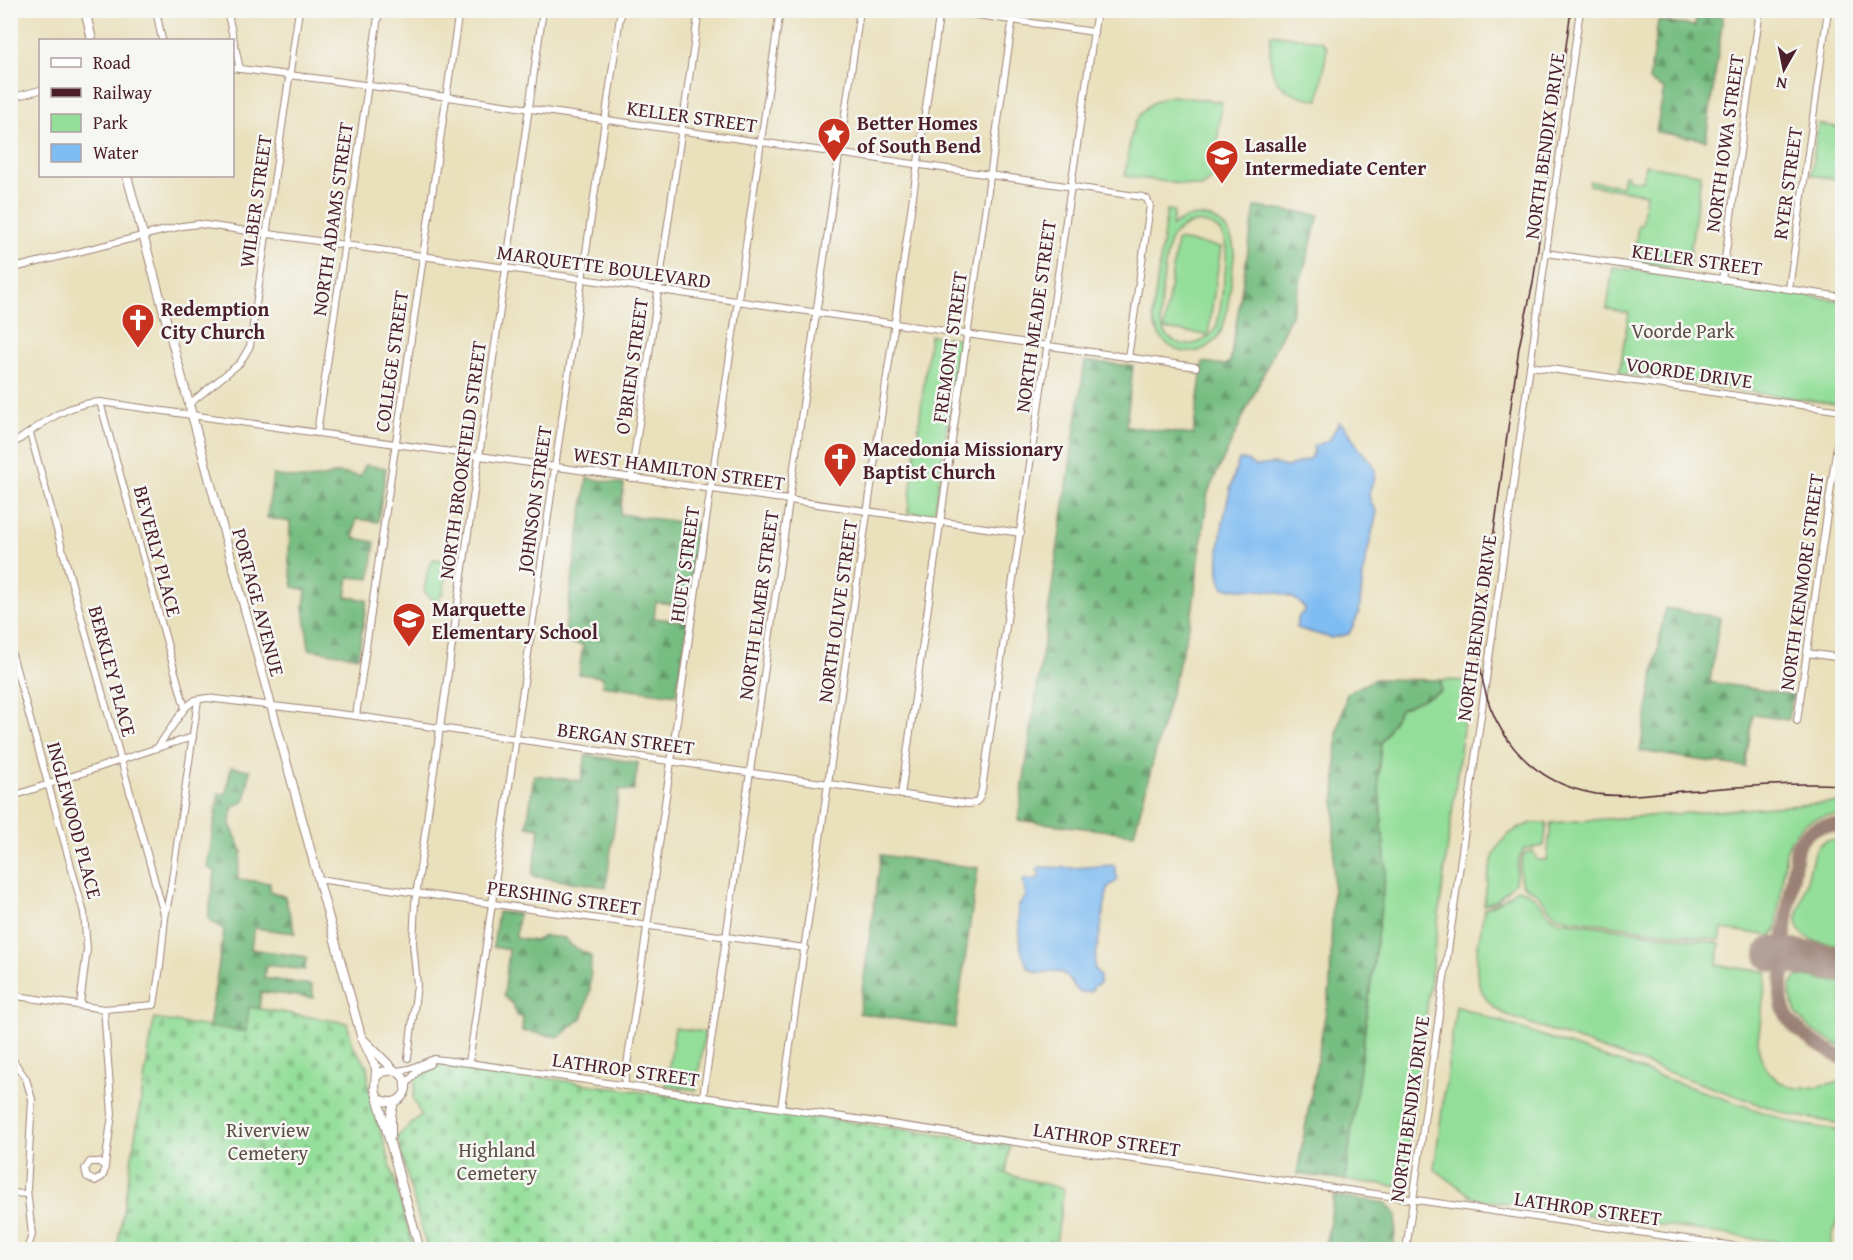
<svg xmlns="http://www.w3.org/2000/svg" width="1853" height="1260" font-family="'Gentium Book Plus',serif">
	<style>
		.green { fill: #93de99; stroke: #6e7e62; stroke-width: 1.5; fill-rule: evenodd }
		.forest { fill: url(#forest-firs); stroke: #606e56; stroke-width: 1.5 }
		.cemetery { fill: url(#cemetery-stones); stroke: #6e7e62; stroke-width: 1.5 }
		.water { fill: #7fbcf2; stroke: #646e8e; stroke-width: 1.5 }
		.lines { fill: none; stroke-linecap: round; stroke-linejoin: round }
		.taxiway { stroke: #9a8074; stroke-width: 14 }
		.runway { stroke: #9a8074; stroke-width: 36 }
		.minor-casing { stroke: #9a8074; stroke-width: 8 }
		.major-casing { stroke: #9a8074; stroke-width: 10 }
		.minor { stroke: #fff; stroke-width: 6 }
		.major { stroke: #fff; stroke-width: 8 }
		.rail { stroke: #4a1f2b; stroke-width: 1.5 }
		.labels { text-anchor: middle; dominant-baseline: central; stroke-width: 5; stroke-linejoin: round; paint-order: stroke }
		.street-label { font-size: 20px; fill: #4a1f2b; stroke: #f6f6f2 }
		.poi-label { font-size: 20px; font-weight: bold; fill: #4a1f2b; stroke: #f6f6f2; text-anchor: start }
		.park-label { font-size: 20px; fill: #5c4f46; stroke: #f6f6f2 }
	</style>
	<defs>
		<pattern id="forest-firs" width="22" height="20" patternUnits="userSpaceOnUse" patternTransform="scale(1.5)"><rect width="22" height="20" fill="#76bd81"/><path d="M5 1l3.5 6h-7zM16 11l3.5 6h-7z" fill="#63996a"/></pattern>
		<pattern id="cemetery-stones" width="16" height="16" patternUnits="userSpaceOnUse" patternTransform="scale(1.5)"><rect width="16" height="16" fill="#93de99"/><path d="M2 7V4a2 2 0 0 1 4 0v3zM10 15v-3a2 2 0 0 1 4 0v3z" fill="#80be84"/></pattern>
	</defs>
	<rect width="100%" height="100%" fill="#f6f6f2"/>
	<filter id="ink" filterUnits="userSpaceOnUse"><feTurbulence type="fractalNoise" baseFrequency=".0167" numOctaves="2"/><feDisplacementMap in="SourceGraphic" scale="12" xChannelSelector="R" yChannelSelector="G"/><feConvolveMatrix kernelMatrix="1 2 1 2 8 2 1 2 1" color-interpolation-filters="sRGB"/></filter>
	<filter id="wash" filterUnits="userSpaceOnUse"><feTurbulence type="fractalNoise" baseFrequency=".008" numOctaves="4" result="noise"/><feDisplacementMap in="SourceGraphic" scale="24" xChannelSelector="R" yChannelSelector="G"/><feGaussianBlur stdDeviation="1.35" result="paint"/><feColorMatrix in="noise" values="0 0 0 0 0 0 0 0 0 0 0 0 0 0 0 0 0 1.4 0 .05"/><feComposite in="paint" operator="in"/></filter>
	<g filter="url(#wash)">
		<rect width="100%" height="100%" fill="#e9e0bc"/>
		<g class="green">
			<path d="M1271 34 1321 41 1327 48 1319 100C1275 93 1267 78 1271 34Z"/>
			<path d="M1173 96 1222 102 1213 178 1202 187 1125 176C1131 140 1128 103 1173 96Z"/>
			<path d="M1818 124 1842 128V180L1811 175Z"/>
			<path d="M1645 165 1701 174 1688 269 1636 262 1634 259 1638 225H1642L1646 194 1589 185V181L1622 186 1624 175H1628V179L1642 181Z"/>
			<path d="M1167 210 1174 211 1172 226C1200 204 1237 221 1234 258 1231 277 1229 320 1219 335 1197 369 1150 348 1153 310ZM1193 223C1235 220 1227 260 1223 287 1221 300 1220 313 1217 325 1207 348 1173 353 1162 327 1157 316 1166 251 1171 239 1176 230 1184 226 1193 223Z"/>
			<path d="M1177 240 1221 247 1208 335 1164 329Z"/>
			<path d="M1613 267 1842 301V405L1619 373 1629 313 1607 309Z"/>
			<path d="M930 335 960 339 934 515 908 512Z"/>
			<path d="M433 559 442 560 447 568 443 594 439 596V601L433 600 424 591 428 569Z"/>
			<path d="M1441 680 1469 681 1405 1179 1395 1186 1345 1180 1386 869 1378 777 1381 743 1400 709 1441 691Z"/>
			<path d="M1842 802V816C1814 813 1794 825 1786 852L1776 933H1773L1772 936 1722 929 1720 940 1567 919C1547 914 1548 903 1535 892 1530 888 1523 888 1521 881 1518 872 1520 861 1525 853L1533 851 1537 860H1547L1551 823Z"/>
			<path d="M1533 823H1547L1544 846 1524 849 1518 862 1515 883 1497 900 1484 905C1489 869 1490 834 1533 823Z"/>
			<path d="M1827 840H1842V945L1815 941 1805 936 1799 930 1797 918 1814 853 1819 845Z"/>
			<path d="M1517 889C1542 893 1540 914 1561 921L1720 943 1717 965 1767 972 1758 1040C1758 1066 1778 1090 1805 1088 1818 1088 1830 1082 1842 1082V1124L1790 1115 1526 1022C1514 1018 1501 1014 1492 1005 1466 981 1480 939 1484 909L1502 900Z"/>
			<path d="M1798 976 1842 983V1047C1819 1034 1796 1026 1791 997 1789 988 1791 982 1798 976Z"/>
			<path d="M1456 1006 1797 1124 1842 1131V1207L1828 1249 1476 1199 1434 1169Z"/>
			<path d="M675 1028 705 1032 696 1090 666 1086Z"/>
		</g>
		<g class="forest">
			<path d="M1697 14 1723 17 1706 140 1656 132 1664 89 1649 81 1658 21 1695 26Z"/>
			<path d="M1255 207 1319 215 1291 315 1208 492 1192 614 1134 834 1018 820 1085 361 1133 366 1126 426 1193 435 1203 362 1225 365 1230 362Z"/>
			<path d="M365 465 386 468 378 522 356 519 354 538 375 542 370 579 349 577 346 597 367 600 358 657 309 649 304 607 306 590 293 587 289 563 290 522 267 518 273 475 302 479 319 478 339 473 360 476Z"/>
			<path d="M587 478 624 484 620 514 701 525 690 606 656 602 654 618 688 622 676 695 602 685 603 677 579 674 583 645 563 642Z"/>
			<path d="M1665 608 1720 617 1710 682 1793 695 1788 720 1753 715 1745 767 1640 751Z"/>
			<path d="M1375 679 1441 680V691L1400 709 1381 743 1378 777 1386 869 1345 1180 1297 1174 1330 988 1337 733 1347 693Z"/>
			<path d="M586 755 638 763 634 791 619 790 606 887 532 876 540 828 527 826 534 775 581 781Z"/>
			<path d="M231 767 250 770 245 801 233 807 230 824 242 851 237 879 270 883V891L285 897 295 933 254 928 251 949 306 957 305 970 266 965 264 978 311 985 314 998 261 992 259 1009 249 1008 246 1032 209 1027 224 930 208 919 215 871 207 867 219 793 226 794Z"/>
			<path d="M881 855 978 868 955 1028 859 1013Z"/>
			<path d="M498 912 518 914 516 938 535 941 544 936 565 938 572 946 591 956 590 991 583 1017 559 1037 522 1031 523 1017 517 1016 513 1004 504 996 509 950 493 947Z"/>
			<path d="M1334 1196 1386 1203 1397 1215 1393 1249H1325Z"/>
		</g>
		<g class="cemetery">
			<path d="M249 1007 347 1023 353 1046 367 1065 369 1089 414 1249H117L154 1019 246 1032Z"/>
			<path d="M436 1064H447L1010 1145 1006 1174 1064 1189 1055 1249H427L397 1137 421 1115 413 1099 416 1075 427 1067Z"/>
		</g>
		<g class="water">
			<path d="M1339 422C1350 428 1353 443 1362 452 1366 457 1372 461 1374 467 1380 486 1358 487 1377 512L1364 567 1359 613 1349 634 1331 638 1296 628 1298 618 1305 609C1292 587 1246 590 1224 588 1209 569 1230 483 1239 460H1246L1255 466 1274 464 1288 467 1309 459 1314 452 1313 446 1329 441Z"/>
			<path d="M1114 865 1118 880 1108 887 1094 967 1100 976V983L1093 987 1092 991C1071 997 1076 982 1064 974 1055 969 1047 972 1039 973L1028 968 1021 950 1018 907 1026 896 1023 882 1025 879H1037L1040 876 1037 870 1039 867 1073 868Z"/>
		</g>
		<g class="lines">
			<g class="taxiway">
				<path d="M1782 956 1797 847C1807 828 1822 823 1842 826"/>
				<path d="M1786 956C1784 968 1781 981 1781 994 1782 1029 1816 1043 1842 1058"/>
			</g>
			<path class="runway" d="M1773 954 1842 964"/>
		</g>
	</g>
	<g filter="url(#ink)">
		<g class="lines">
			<g class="minor-casing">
				<g id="minor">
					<path d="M156 10 162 40"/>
					<path d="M227 10 240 69"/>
					<path d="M942 10 1094 32"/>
					<path d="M232 68 329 80 1143 197 1147 199 1150 206 1128 358"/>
					<path d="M10 98 40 90"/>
					<path d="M1546 253 1842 297"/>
					<path d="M10 269 182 226 199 224 1196 367"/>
					<path d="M1722 280 1760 10"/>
					<path d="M1789 289 1828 10"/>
					<path d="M1530 366 1842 411"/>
					<path d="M100 402 185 708"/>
					<path d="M188 405 240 363 250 346 299 10"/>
					<path d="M30 433 165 918"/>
					<path d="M317 433 379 10"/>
					<path d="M10 446C38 427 65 403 100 402L1021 533"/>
					<path d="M631 478 699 10"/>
					<path d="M10 647 84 913 87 949 80 1005"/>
					<path d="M1807 653 1842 658"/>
					<path d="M356 716 459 10"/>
					<path d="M1797 721 1842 411"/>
					<path d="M157 748 193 737"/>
					<path d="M901 795 1014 10"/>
					<path d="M10 797 157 748 185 708 195 700 207 698 356 716 968 804C978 804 980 798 982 789L1097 10"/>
					<path d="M318 879 805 948"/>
					<path d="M10 941V956"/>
					<path d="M10 995 104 1009 154 1005 160 967 165 918 171 886 198 700"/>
					<path d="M10 1056 26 1079 32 1099 27 1189 32 1235 27 1250"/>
					<path d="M408 1058 417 985 413 943 415 903 543 10"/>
					<path d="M469 1063 621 10"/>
					<path d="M397 1071 409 1069 434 1059 469 1063 1762 1250"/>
					<path d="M406 1085 419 1069 430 1064"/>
					<path d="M624 1086 780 10"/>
					<path d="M703 1097 860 10"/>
					<path d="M781 1108 940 10"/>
					<path d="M104 1166 99 1162H90L85 1169 87 1177 95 1181 102 1177 104 1173 112 1114 104 1009"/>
					<path d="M10 1193 27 1194"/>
					<path d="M1406 1250 1580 10"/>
				</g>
			</g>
			<g class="major-casing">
				<g id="major">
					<path d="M85 10 92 40"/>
					<path d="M127 176 361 1036 376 1068 375 1089 420 1250"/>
					<path d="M363 1039 394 1070"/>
					<path d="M376 1077 382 1072 394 1070C419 1082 401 1113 378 1098"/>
					<path d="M391 1136V1115L394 1102"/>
				</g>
			</g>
			<use href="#minor" class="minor"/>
			<use href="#major" class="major"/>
			<path class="rail" d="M1571 10 1533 283 1519 347 1479 642C1479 716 1519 781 1596 794 1624 798 1654 793 1683 791 1736 787 1789 782 1842 785"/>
		</g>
	</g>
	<defs>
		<g id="sight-pin" transform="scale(1.725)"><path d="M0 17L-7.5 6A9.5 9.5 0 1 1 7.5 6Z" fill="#c8321e" stroke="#f6f6f2"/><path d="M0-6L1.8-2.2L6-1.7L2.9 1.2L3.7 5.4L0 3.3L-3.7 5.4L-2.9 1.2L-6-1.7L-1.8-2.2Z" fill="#fff"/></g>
		<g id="school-pin" transform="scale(1.725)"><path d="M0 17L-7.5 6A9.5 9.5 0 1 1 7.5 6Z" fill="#c8321e" stroke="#f6f6f2"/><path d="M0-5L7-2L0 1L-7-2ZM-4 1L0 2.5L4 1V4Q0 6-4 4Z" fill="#fff"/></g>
		<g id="church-pin" transform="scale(1.725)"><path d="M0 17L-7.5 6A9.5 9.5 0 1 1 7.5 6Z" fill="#c8321e" stroke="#f6f6f2"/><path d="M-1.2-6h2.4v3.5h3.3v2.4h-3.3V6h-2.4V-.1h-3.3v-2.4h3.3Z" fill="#fff"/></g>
	</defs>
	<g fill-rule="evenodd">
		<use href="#sight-pin" x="834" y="134"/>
		<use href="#school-pin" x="1222" y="156"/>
		<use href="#church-pin" x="138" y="320"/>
		<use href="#church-pin" x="840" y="459"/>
		<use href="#school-pin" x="409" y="619"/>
	</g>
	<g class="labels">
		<g class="street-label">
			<text transform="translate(692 116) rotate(8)">KELLER STREET</text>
			<text transform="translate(1724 143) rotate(-82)">NORTH IOWA STREET</text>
			<text transform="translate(1544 146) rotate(-82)">NORTH BENDIX DRIVE</text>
			<text transform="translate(1787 183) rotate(-82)">RYER STREET</text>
			<text transform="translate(255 201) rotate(-82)">WILBER STREET</text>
			<text transform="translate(332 219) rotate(-82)">NORTH ADAMS STREET</text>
			<text transform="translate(1697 259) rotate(8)">KELLER STREET</text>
			<text transform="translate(604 266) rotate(8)">MARQUETTE BOULEVARD</text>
			<text transform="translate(1035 316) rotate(-82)">NORTH MEADE STREET</text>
			<text transform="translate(949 347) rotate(-82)">FREMONT STREET</text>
			<text transform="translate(391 361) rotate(-82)">COLLEGE STREET</text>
			<text transform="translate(631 366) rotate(-82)">O'BRIEN STREET</text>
			<text transform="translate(1689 372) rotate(8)">VOORDE DRIVE</text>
			<text transform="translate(462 460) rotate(-82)">NORTH BROOKFIELD STREET</text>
			<text transform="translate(679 468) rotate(8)">WEST HAMILTON STREET</text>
			<text transform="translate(534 499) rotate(-82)">JOHNSON STREET</text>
			<text transform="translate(158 551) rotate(75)">BEVERLY PLACE</text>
			<text transform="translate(684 564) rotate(-82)">HUEY STREET</text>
			<text transform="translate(1801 582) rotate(-82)">NORTH KENMORE STREET</text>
			<text transform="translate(259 602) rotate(75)">PORTAGE AVENUE</text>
			<text transform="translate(758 605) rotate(-82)">NORTH ELMER STREET</text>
			<text transform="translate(837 611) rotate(-82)">NORTH OLIVE STREET</text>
			<text transform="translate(1476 628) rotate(-82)">NORTH BENDIX DRIVE</text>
			<text transform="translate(113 671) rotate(75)">BERKLEY PLACE</text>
			<text transform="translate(626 738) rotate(8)">BERGAN STREET</text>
			<text transform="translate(75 820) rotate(75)">INGLEWOOD PLACE</text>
			<text transform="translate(564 897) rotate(8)">PERSHING STREET</text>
			<text transform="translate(626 1069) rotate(8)">LATHROP STREET</text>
			<text transform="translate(1409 1109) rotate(-82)">NORTH BENDIX DRIVE</text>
			<text transform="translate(1107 1139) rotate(8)">LATHROP STREET</text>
			<text transform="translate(1588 1208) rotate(8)">LATHROP STREET</text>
		</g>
		<g class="poi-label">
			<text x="857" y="122">Better Homes<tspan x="857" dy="23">of South Bend</tspan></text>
			<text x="1245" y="144">Lasalle<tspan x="1245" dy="23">Intermediate Center</tspan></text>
			<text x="161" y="308">Redemption<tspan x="161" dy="23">City Church</tspan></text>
			<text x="863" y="448">Macedonia Missionary<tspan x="863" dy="23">Baptist Church</tspan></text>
			<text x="432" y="608">Marquette<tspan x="432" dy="23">Elementary School</tspan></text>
		</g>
		<g class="park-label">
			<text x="1683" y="330">Voorde Park</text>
			<text x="268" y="1129">Riverview<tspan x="268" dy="23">Cemetery</tspan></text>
			<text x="497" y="1149">Highland<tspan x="497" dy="23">Cemetery</tspan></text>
		</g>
	</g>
	<rect width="1853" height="1260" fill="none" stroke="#f6f6f2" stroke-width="36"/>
	<rect x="39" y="39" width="195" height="138" fill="#f6f6f2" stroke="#b1a0a2" stroke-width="1.5"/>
	<rect x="51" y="58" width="30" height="9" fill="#ffffff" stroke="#b1a0a2" stroke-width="1.5"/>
	<text x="93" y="69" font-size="18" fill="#4a1f2b">Road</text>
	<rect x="51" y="88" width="30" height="9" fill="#4a1f2b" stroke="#b1a0a2" stroke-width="1.5"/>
	<text x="93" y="99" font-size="18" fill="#4a1f2b">Railway</text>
	<rect x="51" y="114" width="30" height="18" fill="#93de99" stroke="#b1a0a2" stroke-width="1.5"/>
	<text x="93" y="129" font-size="18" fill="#4a1f2b">Park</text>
	<rect x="51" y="144" width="30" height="18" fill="#7fbcf2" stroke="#b1a0a2" stroke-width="1.5"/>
	<text x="93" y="159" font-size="18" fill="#4a1f2b">Water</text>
	<g transform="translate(1784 69) rotate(189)" stroke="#f6f6f2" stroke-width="4.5" paint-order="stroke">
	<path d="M0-4.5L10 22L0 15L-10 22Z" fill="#4a1f2b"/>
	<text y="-9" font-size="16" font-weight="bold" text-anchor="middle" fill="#4a1f2b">N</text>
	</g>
</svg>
